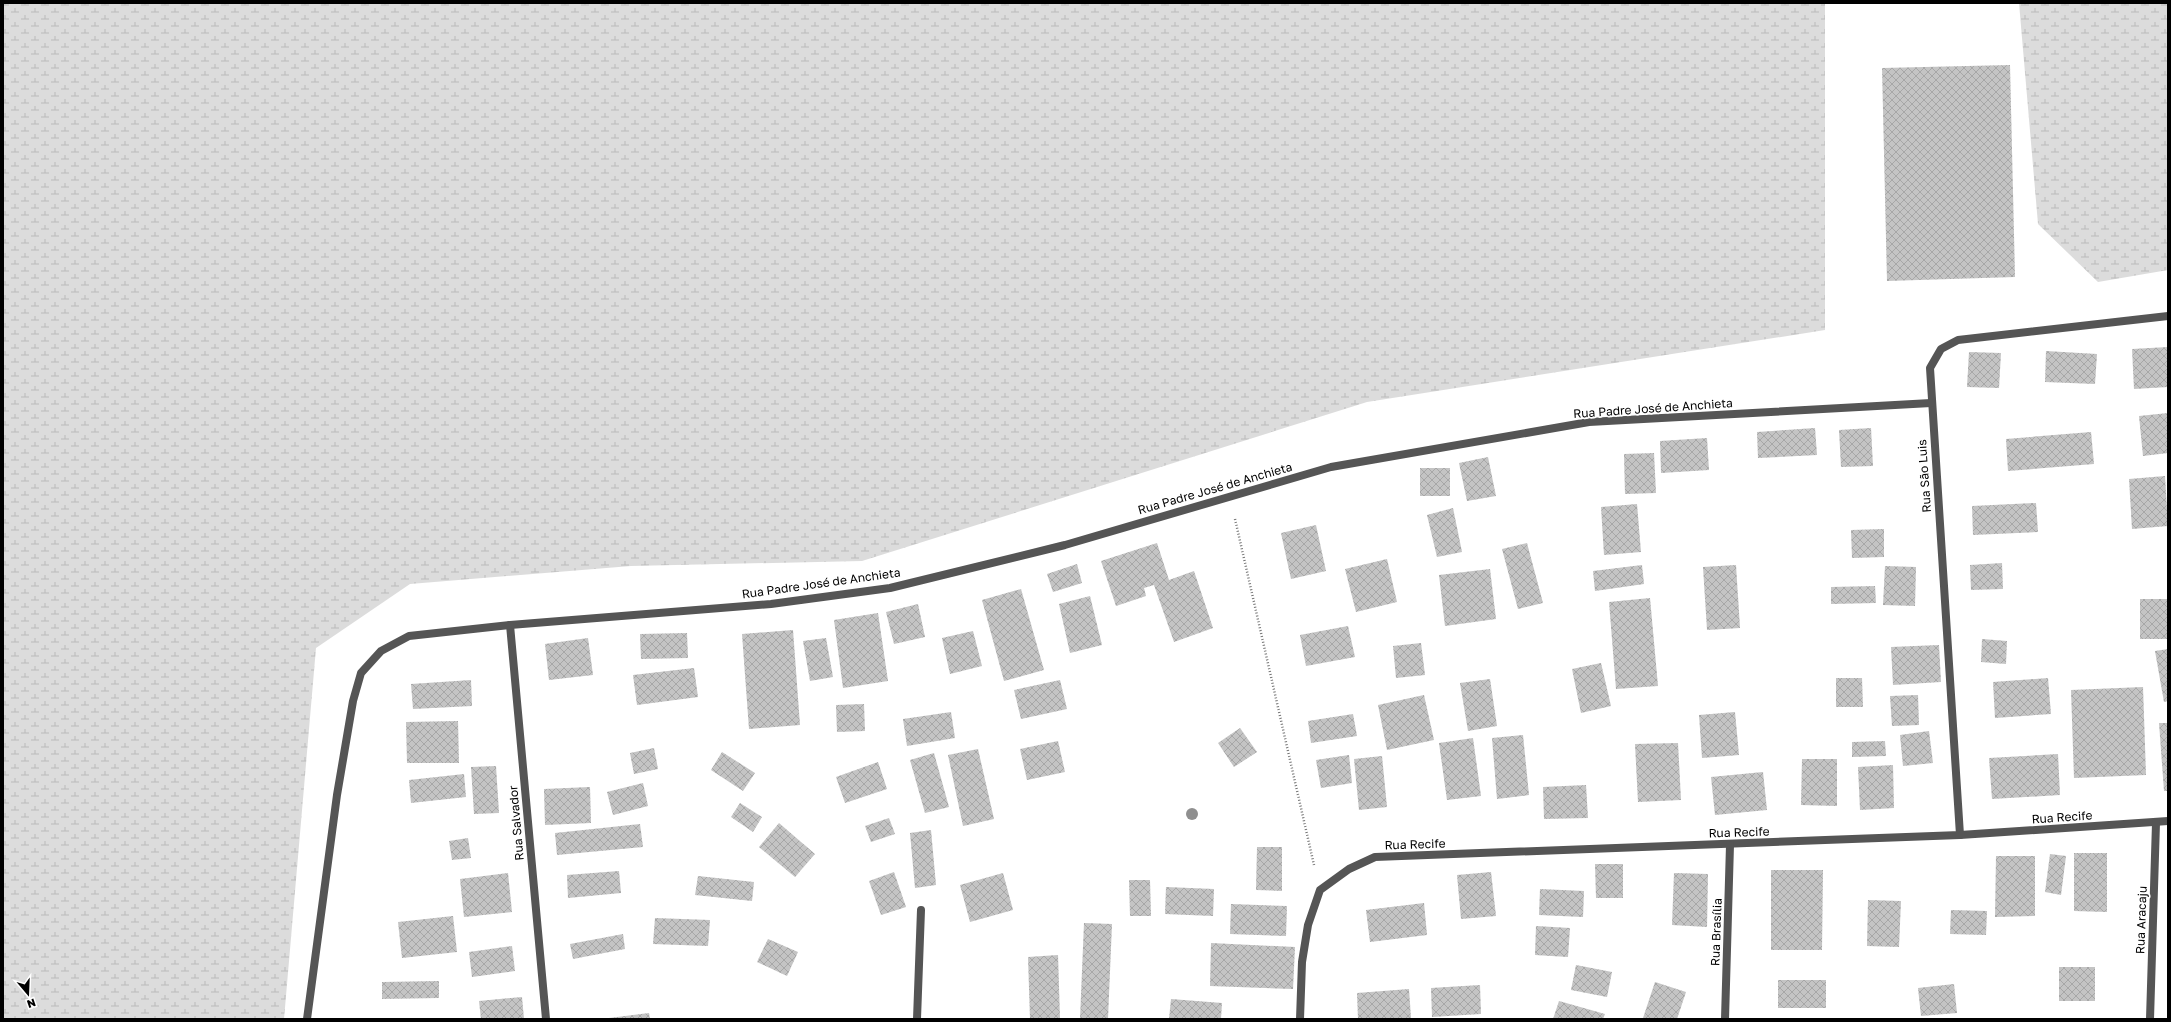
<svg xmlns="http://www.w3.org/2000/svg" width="2171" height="1022" font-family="'Golos Text',sans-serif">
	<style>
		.wetland { fill: url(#wetland-marsh) }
		.building { fill: url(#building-cross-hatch) }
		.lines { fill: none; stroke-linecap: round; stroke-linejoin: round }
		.path { stroke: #777; stroke-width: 2.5; stroke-dasharray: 1 2; stroke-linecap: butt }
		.street { stroke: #555; stroke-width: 8 }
		.tree { fill: #8f8f8f }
		.labels { text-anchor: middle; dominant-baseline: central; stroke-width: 3.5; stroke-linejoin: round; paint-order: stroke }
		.street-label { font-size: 12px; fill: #000; stroke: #fff }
	</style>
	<defs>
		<pattern id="wetland-marsh" width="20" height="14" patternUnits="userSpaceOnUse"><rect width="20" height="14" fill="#dcdcdc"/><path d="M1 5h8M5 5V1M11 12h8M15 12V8" fill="none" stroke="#bbb"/></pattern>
		<pattern id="building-cross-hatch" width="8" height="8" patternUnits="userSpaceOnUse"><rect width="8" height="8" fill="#c4c4c4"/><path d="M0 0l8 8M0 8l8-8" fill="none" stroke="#a7a7a7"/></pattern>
	</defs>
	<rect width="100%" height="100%" fill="#fff"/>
	<g class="wetland">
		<path d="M3 3H1825V330L1367 402 862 561 631 566 410 584 316 648 284 1019H3Z"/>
		<path d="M2019 3H2168V270L2098 282 2038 224Z"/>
	</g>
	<g class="building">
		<path d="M2010 65 2015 277 1887 281 1882 68Z"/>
		<path d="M2168 347V387L2134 389 2132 349Z"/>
		<path d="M2046 351 2097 354 2095 384 2045 382Z"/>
		<path d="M1969 352 2001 353 1999 388 1967 387Z"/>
		<path d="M2168 413V453L2143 456 2139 416Z"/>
		<path d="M1815 428 1817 455 1758 458 1757 432Z"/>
		<path d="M1871 428 1873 466 1841 467 1839 430Z"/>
		<path d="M2091 432 2094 464 2008 471 2006 439Z"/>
		<path d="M1707 438 1709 470 1661 473 1660 441Z"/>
		<path d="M1654 453 1656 493 1625 494 1624 454Z"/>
		<path d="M1488 457 1496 496 1467 501 1459 463Z"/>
		<rect x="1420" y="468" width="30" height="28"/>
		<path d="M2165 476 2168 526 2132 529 2129 479Z"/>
		<path d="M2036 503 2038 532 1973 535 1972 506Z"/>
		<path d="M1637 504 1641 552 1604 555 1601 507Z"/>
		<path d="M1453 508 1462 552 1437 557 1427 515Z"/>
		<path d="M1316 525 1326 571 1291 579 1281 533Z"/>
		<path d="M1884 529V557L1852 558 1851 530Z"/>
		<path d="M1157 543 1169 580 1194 571 1213 628 1174 642 1154 585 1144 588 1146 596 1116 606 1101 561Z"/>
		<path d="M1527 543 1543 603 1518 609 1502 549Z"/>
		<path d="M1387 559 1397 602 1356 612 1345 569Z"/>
		<path d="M2002 563 2003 589 1971 590 1970 565Z"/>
		<path d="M1077 564 1082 583 1053 592 1047 574Z"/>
		<path d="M1642 565 1644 584 1595 591 1593 571Z"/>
		<path d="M1736 565 1740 628 1707 630 1703 567Z"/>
		<path d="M1885 566 1916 567 1915 606 1883 605Z"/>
		<path d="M1490 569 1496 619 1445 626 1439 575Z"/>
		<path d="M1875 586 1876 603 1831 604V587Z"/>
		<path d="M1021 589 1044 670 1004 681 982 600Z"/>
		<path d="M1090 596 1102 645 1070 653 1059 604Z"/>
		<path d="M1650 598 1658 686 1616 689 1609 602Z"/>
		<rect x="2140" y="599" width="28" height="40"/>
		<path d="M918 604 925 637 894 644 886 612Z"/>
		<path d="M878 613 888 681 843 688 834 620Z"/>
		<path d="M1348 626 1355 657 1306 666 1300 635Z"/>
		<path d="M793 630 800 725 749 729 742 634Z"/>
		<path d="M973 631 982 666 950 674 942 638Z"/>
		<path d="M687 633 688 658 641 659 640 634Z"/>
		<path d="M588 638 593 675 549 680 545 644Z"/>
		<path d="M826 638 833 677 810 681 803 641Z"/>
		<path d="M1982 639 2007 641 2006 664 1981 662Z"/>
		<path d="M1421 643 1425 675 1396 678 1393 646Z"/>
		<path d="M1939 645 1941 682 1893 685 1891 647Z"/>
		<path d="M2168 649V701L2164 702 2155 651Z"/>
		<path d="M1601 663 1611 706 1581 713 1572 669Z"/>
		<path d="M694 668 698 697 637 705 633 675Z"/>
		<path d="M1836 678H1862L1863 707H1836Z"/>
		<path d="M2048 678 2051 714 1995 718 1993 682Z"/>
		<path d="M1490 679 1497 726 1468 731 1460 683Z"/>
		<path d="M471 680 472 706 413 709 411 684Z"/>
		<path d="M1060 680 1067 709 1021 719 1014 690Z"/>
		<path d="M2143 687 2146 775 2074 778 2071 690Z"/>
		<path d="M1424 695 1434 740 1387 750 1378 705Z"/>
		<path d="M1918 695 1919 725 1892 726 1890 696Z"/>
		<path d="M864 704 865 731 837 732 836 705Z"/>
		<path d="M951 712 955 738 907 746 903 719Z"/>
		<path d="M1735 712 1739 755 1702 758 1699 715Z"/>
		<path d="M1353 714 1357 736 1311 743 1308 721Z"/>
		<path d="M458 721 459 763H407L406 722Z"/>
		<path d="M2159 723H2168V791H2164Z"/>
		<path d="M1240 728 1257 752 1234 767 1218 743Z"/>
		<path d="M1929 731 1933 763 1903 766 1900 735Z"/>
		<path d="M1523 735 1529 795 1497 799 1492 738Z"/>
		<path d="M1473 738 1481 796 1447 800 1439 743Z"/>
		<path d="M1058 741 1065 772 1027 780 1020 749Z"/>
		<path d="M1885 741 1886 756 1852 757V742Z"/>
		<path d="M1678 743 1681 800 1638 802 1635 744Z"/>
		<path d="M654 748 658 769 634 774 630 753Z"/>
		<path d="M978 749 994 819 963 826 948 755Z"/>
		<path d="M722 752 755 773 743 791 711 770Z"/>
		<path d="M934 753 949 807 925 813 910 760Z"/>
		<path d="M2058 754 2060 795 1992 799 1989 758Z"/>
		<path d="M1349 755 1352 783 1321 788 1316 760Z"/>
		<path d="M1382 756 1387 807 1359 810 1354 759Z"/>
		<path d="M1802 759H1837V806L1801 805Z"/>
		<path d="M878 762 887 789 845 803 836 777Z"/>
		<path d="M1893 765 1894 808 1860 810 1858 767Z"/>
		<path d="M496 766 499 813 474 814 471 767Z"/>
		<path d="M1763 772 1767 810 1715 815 1711 777Z"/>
		<path d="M464 774 466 797 411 803 409 780Z"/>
		<path d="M643 783 648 806 613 815 607 792Z"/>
		<path d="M1586 785 1588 818 1544 819 1543 787Z"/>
		<path d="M590 787 591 823 545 825 544 789Z"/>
		<path d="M740 803 762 817 753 832 731 817Z"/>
		<path d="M889 818 895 834 871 842 865 826Z"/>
		<path d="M779 823 815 854 795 877 759 847Z"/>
		<path d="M640 824 643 847 557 855 555 833Z"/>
		<path d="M931 830 936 885 915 888 910 833Z"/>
		<path d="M468 838 471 858 452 860 449 841Z"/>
		<path d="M1257 847H1282V891L1256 890Z"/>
		<path d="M2074 853H2107V912L2074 911Z"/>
		<path d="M2050 854 2066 856 2061 895 2045 892Z"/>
		<path d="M1996 856H2035V916L1995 917Z"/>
		<path d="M1595 864H1623V898H1596Z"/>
		<path d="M1771 870H1823L1822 950H1771Z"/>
		<path d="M619 871 621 893 568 898 567 875Z"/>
		<path d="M894 872 906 907 881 915 869 881Z"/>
		<path d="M1491 872 1496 916 1461 919 1457 875Z"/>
		<path d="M508 873 512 912 464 917 460 879Z"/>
		<path d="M1003 873 1013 910 970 922 960 885Z"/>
		<path d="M1674 873 1708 874 1707 927 1672 925Z"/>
		<path d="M698 876 754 882 752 901 695 895Z"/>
		<path d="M1129 880H1150L1151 916H1130Z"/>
		<path d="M1166 887 1214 889 1213 916 1165 914Z"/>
		<path d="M1540 889 1584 891 1583 917 1539 915Z"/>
		<path d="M1868 900 1901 901 1899 947 1867 946Z"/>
		<path d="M1424 903 1427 935 1370 942 1366 910Z"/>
		<path d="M1231 904 1287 906 1286 936 1230 934Z"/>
		<path d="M1951 910 1987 911 1986 935 1950 934Z"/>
		<path d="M453 916 457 952 402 958 398 922Z"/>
		<path d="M655 918 710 920 708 946 653 944Z"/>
		<path d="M1084 923 1112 924 1108 1019H1080Z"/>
		<path d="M1536 926 1570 928 1568 957 1535 955Z"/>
		<path d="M623 934 625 949 573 959 570 944Z"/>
		<path d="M768 939 798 952 787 976 757 962Z"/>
		<path d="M1211 943 1295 947 1293 989 1210 986Z"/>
		<path d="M512 946 515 971 472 977 469 952Z"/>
		<path d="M1058 955 1060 1019H1030L1028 957Z"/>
		<path d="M1576 965 1612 972 1607 997 1571 990Z"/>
		<rect x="2059" y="967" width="36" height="34"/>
		<rect x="1778" y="980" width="48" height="28"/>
		<path d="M439 981V998L382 999V982Z"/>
		<path d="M1655 982 1686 992 1677 1019 1643 1018Z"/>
		<path d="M1954 984 1957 1013 1921 1016 1918 988Z"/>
		<path d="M1480 985 1481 1014 1432 1017 1431 988Z"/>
		<path d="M1409 989 1411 1018 1358 1019 1357 993Z"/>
		<path d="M522 997 524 1019H481L479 1001Z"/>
		<path d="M1171 999 1222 1003 1221 1019H1169Z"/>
		<path d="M1559 1001 1605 1014 1603 1019H1553Z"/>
		<path d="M649 1013 650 1019H609V1018Z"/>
	</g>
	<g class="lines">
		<path class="path" d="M1235 519 1314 865"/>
		<g class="street">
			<path d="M510 625 546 1019"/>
			<path d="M1960 835 1930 368 1941 349 1958 340 2168 316"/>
			<path d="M307 1019 337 795 353 701 361 673 381 651 409 636 510 625 771 604 890 588 1065 545 1331 467 1589 422 1931 403"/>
			<path d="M917 1019 921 910"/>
			<path d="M1300 1019 1302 962 1308 925 1320 890 1349 869 1375 857 1960 835 2168 821"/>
			<path d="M1725 1019 1730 845"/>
			<path d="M2150 1019 2156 823"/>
		</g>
	</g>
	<circle class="tree" cx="1192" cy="814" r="6"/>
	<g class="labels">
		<g class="street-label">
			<text transform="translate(1653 408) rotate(-4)">Rua Padre José de Anchieta</text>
			<text transform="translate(1924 476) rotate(-94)">Rua São Luis</text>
			<text transform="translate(1215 488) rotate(-16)">Rua Padre José de Anchieta</text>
			<text transform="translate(821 583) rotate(-8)">Rua Padre José de Anchieta</text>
			<text transform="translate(2062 817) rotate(-4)">Rua Recife</text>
			<text transform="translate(516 823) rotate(-95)">Rua Salvador</text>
			<text transform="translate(1739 832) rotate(-2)">Rua Recife</text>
			<text transform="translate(1415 844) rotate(-2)">Rua Recife</text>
			<text transform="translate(2141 920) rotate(-88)">Rua Aracaju</text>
			<text transform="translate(1716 932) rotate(-88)">Rua Brasília</text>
		</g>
	</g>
	<rect width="2171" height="1022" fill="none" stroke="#000000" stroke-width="8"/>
	<g transform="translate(28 994) rotate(161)" stroke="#ffffff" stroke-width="3" paint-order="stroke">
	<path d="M0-3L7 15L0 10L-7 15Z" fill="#000000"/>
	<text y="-6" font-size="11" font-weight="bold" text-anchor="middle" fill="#000000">N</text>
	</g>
</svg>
